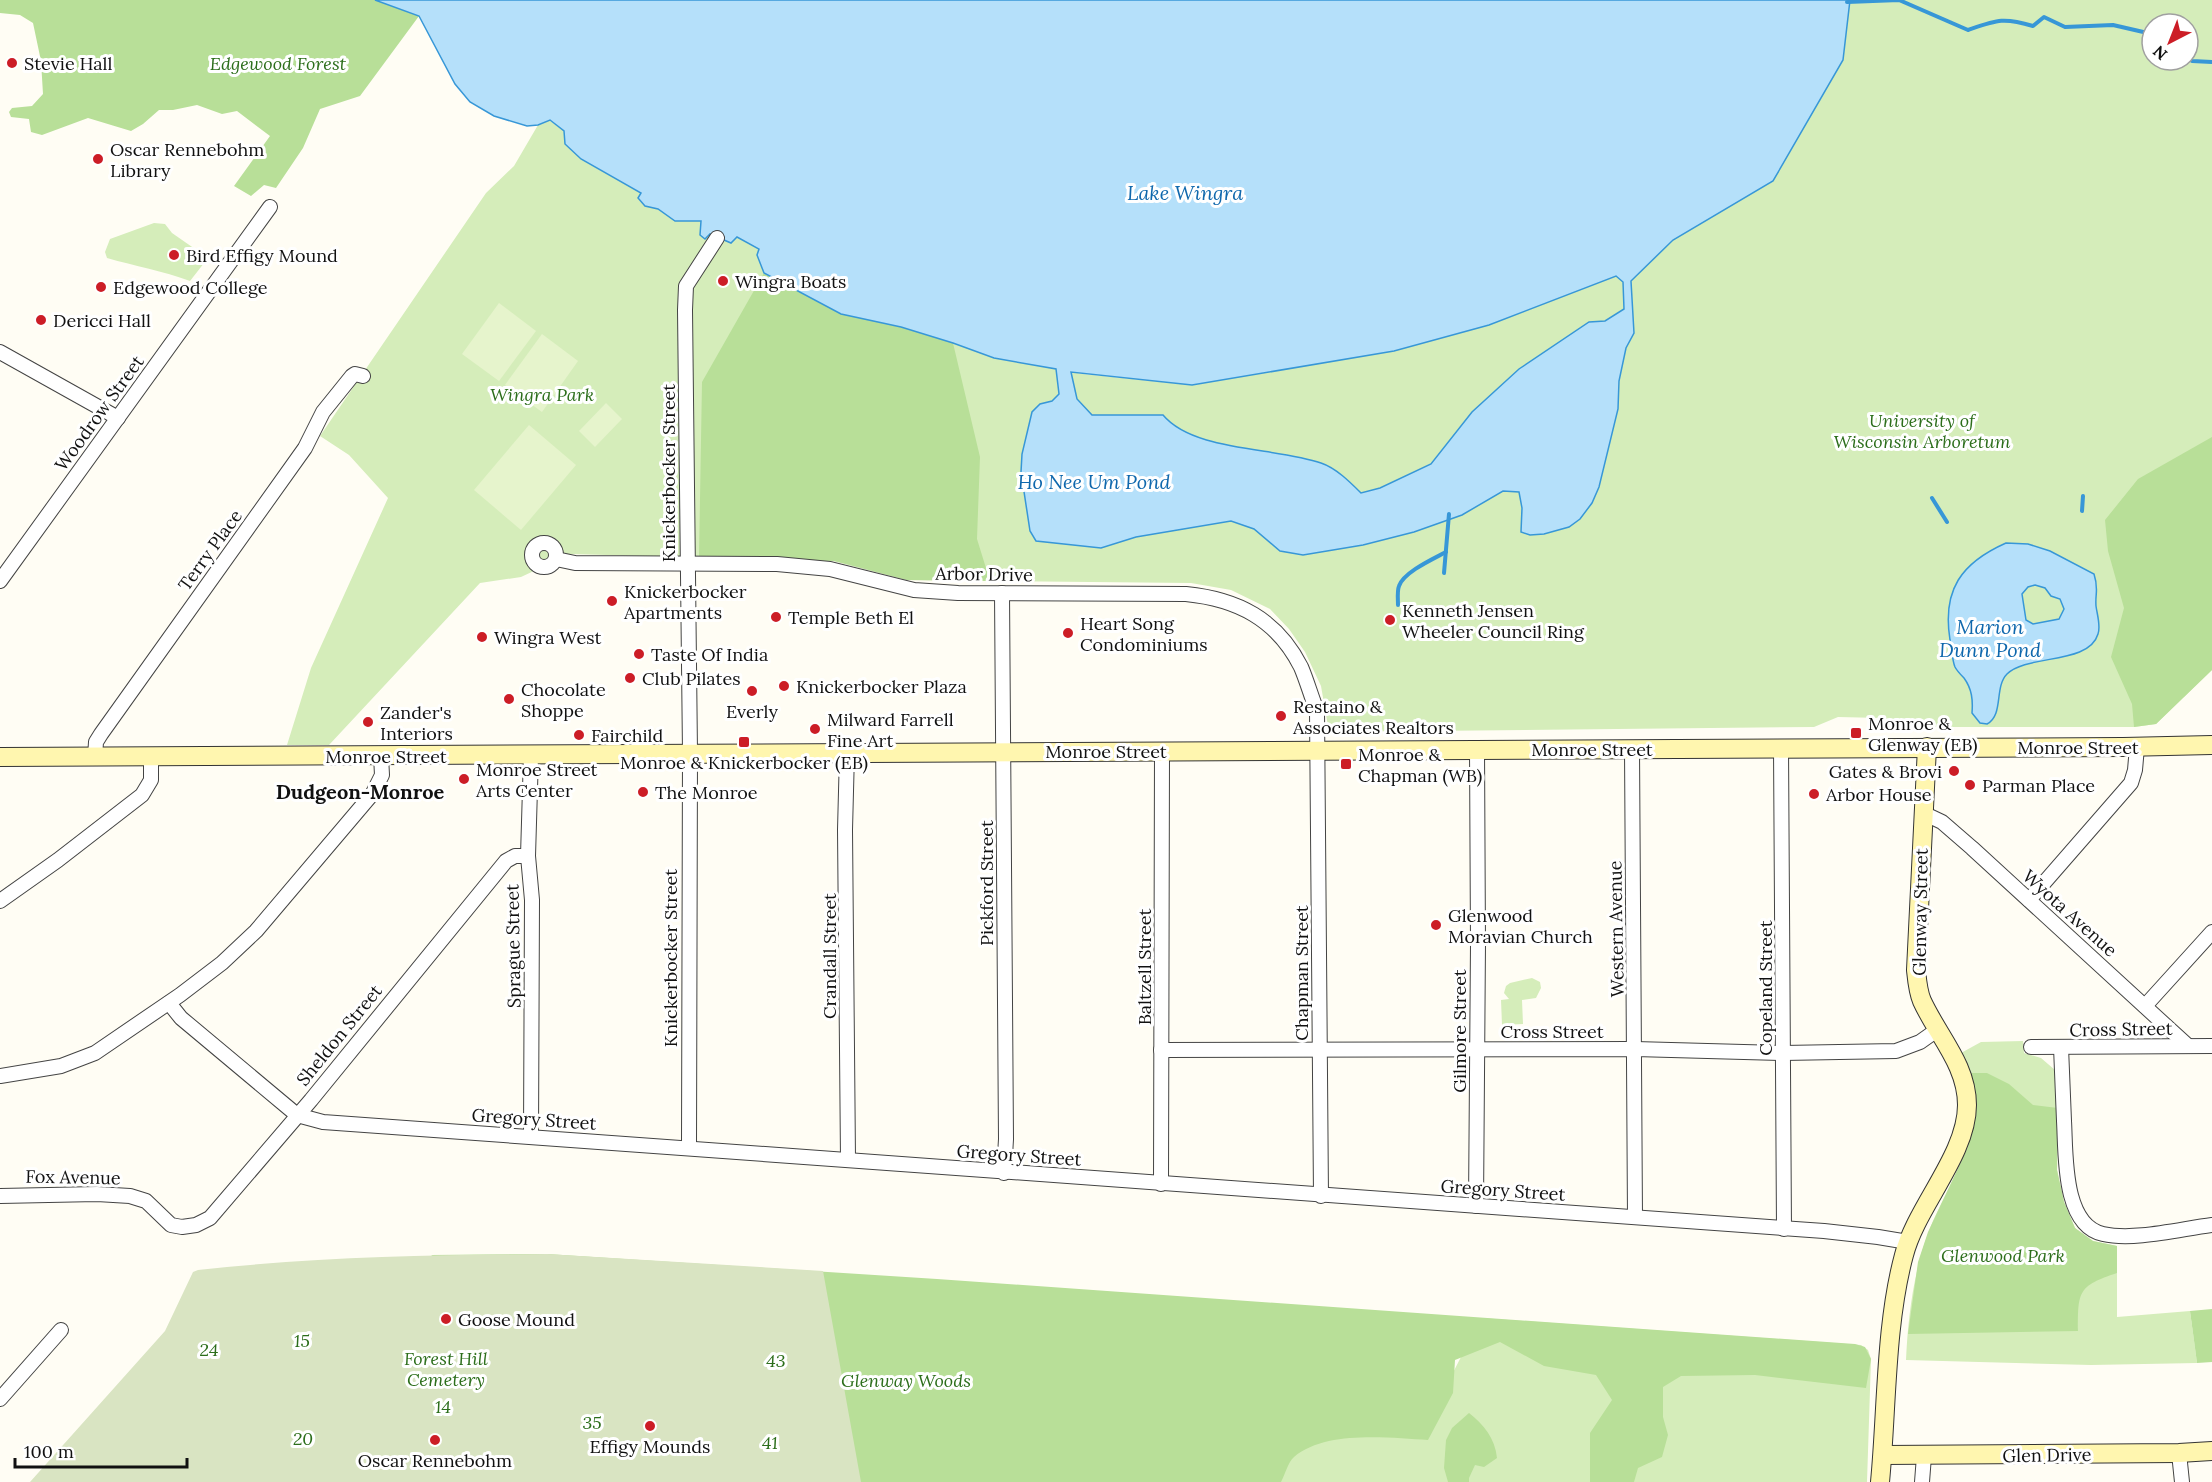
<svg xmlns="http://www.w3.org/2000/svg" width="2212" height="1482" font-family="Lora,serif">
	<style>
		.green { fill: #d5edba; fill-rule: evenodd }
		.forest { fill: #b8df98 }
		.cemetery { fill: #d9e4c2 }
		.pitch { fill: #e6f4cc }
		.water { fill: #b5e0fa; stroke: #3797d7; stroke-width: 1.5; fill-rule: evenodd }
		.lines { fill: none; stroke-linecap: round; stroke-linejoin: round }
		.stream { stroke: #3797d7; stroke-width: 4 }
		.street-casing { stroke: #444; stroke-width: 16 }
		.secondary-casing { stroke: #333; stroke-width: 20 }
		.street { stroke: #fff; stroke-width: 14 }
		.secondary { stroke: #fff6af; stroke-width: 18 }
		.poi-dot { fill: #cc1d26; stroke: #fff; stroke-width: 2 }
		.labels { text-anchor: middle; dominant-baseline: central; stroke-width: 6; stroke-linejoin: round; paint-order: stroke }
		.poi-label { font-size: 18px; fill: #111; stroke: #fff; text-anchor: start }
		.park-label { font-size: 18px; font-style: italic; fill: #2c6e1b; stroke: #fff }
		.street-label { font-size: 18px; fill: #111; stroke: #fff }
		.water-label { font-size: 20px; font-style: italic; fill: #0f68ad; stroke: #fff }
		.neighbourhood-label { font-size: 20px; font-weight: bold; fill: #111; stroke: #fff }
	</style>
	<rect width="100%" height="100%" fill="#fffdf4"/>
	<g class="green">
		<path d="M1850 0H2212V670L2156 724 2134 727H1904L1881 718 1838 717 1814 727 1329 732 1321 686 1305 652 1289 629 1270 609 1231 590 1191 583 907 580 834 561 570 554 521 577 480 583 329 745H287L311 668 388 498 349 455 320 436 486 193 514 166 538 125 549 120 564 131 581 159 641 193 645 206 658 209 675 221H702L700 235 710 234 731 243 736 236 953 343 994 358 1083 374 1192 385 1394 351 1489 325 1616 275 1631 281 1673 240 1773 181 1843 60ZM2152 24H2188V60H2152Z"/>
		<path d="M154 223 165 224 172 233 208 258 190 281C163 271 135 266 107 258L105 252 110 239Z"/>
		<path d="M1532 978 1540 982 1541 988 1536 998 1522 1000 1523 1024 1502 1025 1501 1000 1509 999 1504 993 1506 986 1510 983Z"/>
		<path d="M2023 1041 2024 1053 2041 1058 2055 1070 2058 1108 2057 1170 2064 1202 2075 1228 2093 1241 2117 1246V1317L2190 1311 2197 1363 2091 1365 1906 1360C1908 1318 1913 1274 1928 1234 1940 1199 1976 1148 1974 1111 1973 1092 1965 1071 1961 1053L1981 1042Z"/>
		<path d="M1481 1318 1861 1345 1868 1350 1871 1359 1867 1482H1264L1290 1435 1423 1431Z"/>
	</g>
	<g class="forest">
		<path d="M0 0H377L419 16 360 96 320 109 303 148 276 188 264 185 251 196 234 186 270 136 237 111 222 114 197 105 173 110H159L143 124 131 131 88 118 42 135 31 132 29 119 11 117 9 112 12 108 32 106 43 94 41 61 33 23 20 15 0 13Z"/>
		<path d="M764 273 841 314 900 327 953 343 980 457 977 539 990 581 907 580 834 561 699 558 702 382Z"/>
		<path d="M2212 437V670L2156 724 2134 727 2132 704 2111 657 2124 608 2108 551 2105 520 2138 479Z"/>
		<path d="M1970 1073H1987L2009 1084 2033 1105 2058 1108 2057 1170 2064 1202 2075 1228 2093 1241 2117 1246V1273C2078 1286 2078 1291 2078 1331L1908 1334 1918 1262 1928 1232 1968 1147 1974 1111Z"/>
		<path d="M547 1254 937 1279 1855 1344 1865 1347 1871 1359 1866 1388 1755 1375 1681 1376 1663 1387V1417L1668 1435 1662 1457 1638 1468 1634 1482H1590V1433L1612 1400 1596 1375 1544 1366 1500 1342 1455 1360 1453 1393 1428 1440C1389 1438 1326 1430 1294 1457 1288 1462 1285 1475 1281 1482H809L431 1255Z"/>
		<path d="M2212 1309V1362L2197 1363 2190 1311Z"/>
		<path d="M1469 1413C1484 1425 1495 1438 1497 1458L1484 1467 1475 1465 1469 1478V1482H1448L1444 1468 1446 1440 1452 1428Z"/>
	</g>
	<path class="cemetery" d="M547 1254 823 1271 861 1482H30L165 1331 193 1272 198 1270C314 1257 431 1255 547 1254Z"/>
	<g class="pitch">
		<path d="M499 303 536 331 499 381 462 354Z"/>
		<path d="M542 334 578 361 542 412 505 385Z"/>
		<path d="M606 403 622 419 595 447 579 431Z"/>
		<path d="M529 425 576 465 521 530 474 490Z"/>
	</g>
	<g class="water">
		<path d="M375 0H1850L1843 60 1773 181 1673 240 1631 281 1634 333 1626 348 1619 381 1618 409 1599 487 1592 503 1580 519 1569 527 1544 534 1530 535 1521 532 1522 508 1519 492 1503 491 1462 515 1414 532 1363 545 1303 555 1280 551 1254 529 1231 521 1136 537 1101 548 1036 541 1030 531 1021 472 1022 454 1032 412 1040 404 1052 401 1059 394 1056 369 994 358 953 343 901 327 841 314 764 273 757 255 759 249 737 237 731 243 710 234 705 239 700 235 701 221H675L658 209 645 206 638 198 641 193 581 159 565 144 564 131 550 120 538 125 527 126 494 116 470 102 455 84 419 16ZM1616 276 1623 282 1624 309 1605 321 1589 322 1519 369 1472 412 1431 464 1380 488 1361 493C1350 482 1336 468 1321 463 1276 447 1194 452 1163 415H1092L1077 399 1071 372 1192 385 1394 351 1489 325Z"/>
		<path d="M2006 543 2028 544 2050 551 2094 574C2099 589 2095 593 2096 606 2097 614 2101 626 2098 634 2089 665 2027 654 2007 674 1994 687 2004 715 1987 724L1980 723 1972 713C1973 700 1972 689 1964 678 1961 675 1957 671 1955 667 1952 660 1952 649 1950 640 1942 590 1961 563 2006 543ZM2035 585 2045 588 2051 596 2060 599 2064 609 2059 619 2033 624 2026 620 2022 594 2028 587Z"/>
	</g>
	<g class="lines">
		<g class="stream">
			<path d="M1847 2 1899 0 1968 30C1997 20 2003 17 2033 26L2044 17 2065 27 2113 25 2152 34"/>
			<path d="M2188 58 2192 61 2212 62"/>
			<path d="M1932 498 1947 522"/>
			<path d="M2082 511 2083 496"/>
			<path d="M1444 573 1449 514"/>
			<path d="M1398 605C1398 600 1397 591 1399 586 1404 572 1433 559 1446 552"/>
		</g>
		<g class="street-casing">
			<g id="street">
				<path d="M0 352 118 418"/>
				<circle cx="544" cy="555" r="12"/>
				<path d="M556 559 575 563 777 564 830 569 914 590 958 593 1186 594C1237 599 1277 619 1301 667 1307 681 1311 696 1317 711L1321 1196"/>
				<path d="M0 581 270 207"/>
				<path d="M1002 593 1006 1139 1004 1173"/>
				<path d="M1781 747 1784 1229"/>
				<path d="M1632 749 1635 1217"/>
				<path d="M847 753 845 830 848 1159"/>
				<path d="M531 755 528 856 532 900 531 1136"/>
				<path d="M95 757 96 742 101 734 305 448 323 412 352 376 355 374 363 376"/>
				<path d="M1923 813 1942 822 1972 848 2188 1046"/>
				<path d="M2029 900 2131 783 2135 770 2137 747"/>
				<path d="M0 901 58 860 142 795 151 780V757"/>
				<path d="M169 1003 181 1018 297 1115 323 1122 1824 1231 1878 1237 1908 1242"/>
				<path d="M2145 1006 2212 932"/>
				<path d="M2031 1047 2212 1046"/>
				<path d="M2061 1047C2062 1072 2063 1096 2064 1121 2066 1152 2062 1225 2103 1234 2134 1241 2180 1229 2212 1225"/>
				<path d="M1161 1050 1635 1049 1783 1053 1896 1051 1920 1042 1937 1030"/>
				<path d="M0 1076 61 1066 95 1053 180 995 222 963 256 931 373 793 382 775 381 756"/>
				<path d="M689 1148 690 752 685 310 686 286 717 238"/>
				<path d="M1161 1184 1162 751"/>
				<path d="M0 1196 97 1194 130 1196 146 1201 171 1225 182 1227 196 1225 210 1218 311 1100 506 861 515 856H528"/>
				<path d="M1476 1206 1478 943 1477 749"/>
				<path d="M0 1399 61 1330"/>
				<path d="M2179 1453 2182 1482"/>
				<path d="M1922 1482 1924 1456"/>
			</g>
		</g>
		<g class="secondary-casing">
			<g id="secondary">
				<path d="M0 757 2123 747 2212 745"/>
				<path d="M1883 1455 2179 1453 2212 1451"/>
				<path d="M1880 1482C1887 1410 1885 1325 1904 1255 1916 1207 1967 1155 1967 1105 1967 1065 1938 1036 1922 1001 1918 992 1917 980 1916 970L1927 747"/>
			</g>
		</g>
		<use href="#street" class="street"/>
		<use href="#secondary" class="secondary"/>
	</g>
	<g class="poi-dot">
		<circle cx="12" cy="63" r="6"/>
		<circle cx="98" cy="159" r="6"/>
		<circle cx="174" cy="255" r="6"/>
		<circle cx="723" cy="281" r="6"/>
		<circle cx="101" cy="287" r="6"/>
		<circle cx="41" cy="320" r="6"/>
		<circle cx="612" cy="601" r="6"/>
		<circle cx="776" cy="617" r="6"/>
		<circle cx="1390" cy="620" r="6"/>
		<circle cx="1068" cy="633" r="6"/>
		<circle cx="482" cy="637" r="6"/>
		<circle cx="639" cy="654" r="6"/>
		<circle cx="630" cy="678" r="6"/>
		<circle cx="784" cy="686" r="6"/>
		<circle cx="752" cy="691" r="6"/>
		<circle cx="509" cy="699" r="6"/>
		<circle cx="1281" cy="716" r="6"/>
		<circle cx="368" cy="722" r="6"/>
		<circle cx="815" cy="729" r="6"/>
		<rect x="1850" y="727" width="12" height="12" rx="3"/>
		<circle cx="579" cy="735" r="6"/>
		<rect x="738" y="736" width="12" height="12" rx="3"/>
		<rect x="1340" y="758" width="12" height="12" rx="3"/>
		<circle cx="1954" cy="771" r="6"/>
		<circle cx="464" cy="779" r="6"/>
		<circle cx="1970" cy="785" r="6"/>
		<circle cx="643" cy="792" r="6"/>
		<circle cx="1814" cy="794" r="6"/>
		<circle cx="1436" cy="925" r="6"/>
		<circle cx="446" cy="1319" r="6"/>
		<circle cx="650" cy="1426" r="6"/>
		<circle cx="435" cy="1440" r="6"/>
	</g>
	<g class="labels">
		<g class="poi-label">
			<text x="24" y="63">Stevie Hall</text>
			<text x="110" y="149">Oscar Rennebohm<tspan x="110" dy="21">Library</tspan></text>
			<text x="186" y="255">Bird Effigy Mound</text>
			<text x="735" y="281">Wingra Boats</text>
			<text x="113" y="287">Edgewood College</text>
			<text x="53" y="320">Dericci Hall</text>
			<text x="624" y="591">Knickerbocker<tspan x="624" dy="21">Apartments</tspan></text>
			<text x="1402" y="610">Kenneth Jensen<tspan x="1402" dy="21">Wheeler Council Ring</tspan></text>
			<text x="788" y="617">Temple Beth El</text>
			<text x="1080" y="623">Heart Song<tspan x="1080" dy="21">Condominiums</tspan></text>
			<text x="494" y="637">Wingra West</text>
			<text x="651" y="654">Taste Of India</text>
			<text x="642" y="678">Club Pilates</text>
			<text x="796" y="686">Knickerbocker Plaza</text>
			<text x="521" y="689">Chocolate<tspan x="521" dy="21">Shoppe</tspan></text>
			<text x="1293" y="706">Restaino &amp;<tspan x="1293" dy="21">Associates Realtors</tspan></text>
			<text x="752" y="711" text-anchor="middle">Everly</text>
			<text x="380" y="712">Zander's<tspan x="380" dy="21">Interiors</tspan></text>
			<text x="827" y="719">Milward Farrell<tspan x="827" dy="21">Fine Art</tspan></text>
			<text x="1868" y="723">Monroe &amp;<tspan x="1868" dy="21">Glenway (EB)</tspan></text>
			<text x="591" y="735">Fairchild</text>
			<text x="1358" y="754">Monroe &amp;<tspan x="1358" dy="21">Chapman (WB)</tspan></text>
			<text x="744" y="762" text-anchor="middle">Monroe &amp; Knickerbocker (EB)</text>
			<text x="476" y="769">Monroe Street<tspan x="476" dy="21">Arts Center</tspan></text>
			<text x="1942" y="771" text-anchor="end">Gates &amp; Brovi</text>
			<text x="1982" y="785">Parman Place</text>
			<text x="655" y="792">The Monroe</text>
			<text x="1826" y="794">Arbor House</text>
			<text x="1448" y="915">Glenwood<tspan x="1448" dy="21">Moravian Church</tspan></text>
			<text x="458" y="1319">Goose Mound</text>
			<text x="650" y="1446" text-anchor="middle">Effigy Mounds</text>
			<text x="435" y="1460" text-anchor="middle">Oscar Rennebohm</text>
		</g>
		<g class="park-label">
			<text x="278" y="63">Edgewood Forest</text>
			<text x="542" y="394">Wingra Park</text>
			<text x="1922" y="420">University of<tspan x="1922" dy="21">Wisconsin Arboretum</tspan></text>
			<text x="2003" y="1255">Glenwood Park</text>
			<text x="302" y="1340">15</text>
			<text x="209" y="1349">24</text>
			<text x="446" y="1358">Forest Hill<tspan x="446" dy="21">Cemetery</tspan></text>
			<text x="776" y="1360">43</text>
			<text x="906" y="1380">Glenway Woods</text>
			<text x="443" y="1406">14</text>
			<text x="592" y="1422">35</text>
			<text x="303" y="1438">20</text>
			<text x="770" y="1442">41</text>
		</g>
		<g class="street-label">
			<text transform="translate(99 413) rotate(-54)">Woodrow Street</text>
			<text transform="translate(668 473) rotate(-90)">Knickerbocker Street</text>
			<text transform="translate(210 550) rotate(-54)">Terry Place</text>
			<text transform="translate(984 574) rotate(1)">Arbor Drive</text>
			<text x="2078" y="747">Monroe Street</text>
			<text x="1592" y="749">Monroe Street</text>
			<text x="1106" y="751">Monroe Street</text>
			<text x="386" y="756">Monroe Street</text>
			<text transform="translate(986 883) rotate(-90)">Pickford Street</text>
			<text transform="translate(1920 912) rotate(-89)">Glenway Street</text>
			<text transform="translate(2070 913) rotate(42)">Wyota Avenue</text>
			<text transform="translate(1616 929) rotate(-91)">Western Avenue</text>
			<text transform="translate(513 946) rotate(-91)">Sprague Street</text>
			<text transform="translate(829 956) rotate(-90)">Crandall Street</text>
			<text transform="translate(670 958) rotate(-90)">Knickerbocker Street</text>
			<text transform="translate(1144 967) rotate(-90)">Baltzell Street</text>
			<text transform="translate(1301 973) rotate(-90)">Chapman Street</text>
			<text transform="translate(1765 988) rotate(-90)">Copeland Street</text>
			<text transform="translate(2121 1029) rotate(-1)">Cross Street</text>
			<text transform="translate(1459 1031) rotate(-90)">Gilmore Street</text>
			<text x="1552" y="1031">Cross Street</text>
			<text transform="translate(339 1035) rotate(-51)">Sheldon Street</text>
			<text transform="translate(534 1119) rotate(4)">Gregory Street</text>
			<text transform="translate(1019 1155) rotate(4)">Gregory Street</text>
			<text transform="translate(73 1177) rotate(1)">Fox Avenue</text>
			<text transform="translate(1503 1190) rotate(4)">Gregory Street</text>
			<text transform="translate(2047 1455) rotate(-1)">Glen Drive</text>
		</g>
		<g class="water-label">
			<text x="1185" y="192">Lake Wingra</text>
			<text x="1094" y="481">Ho Nee Um Pond</text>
			<text x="1990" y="626">Marion<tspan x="1990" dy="23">Dunn Pond</tspan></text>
		</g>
		<g class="neighbourhood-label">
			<text x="360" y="791">Dudgeon-Monroe</text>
		</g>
	</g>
	<g transform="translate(2170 42) rotate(222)"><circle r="28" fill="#ffffff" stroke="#a0a0a0" stroke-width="1.5"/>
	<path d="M0-4.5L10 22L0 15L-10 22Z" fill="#cc1d26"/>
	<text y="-9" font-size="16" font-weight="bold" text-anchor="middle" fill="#111111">N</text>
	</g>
	<path d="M15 1458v9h172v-9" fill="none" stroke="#111111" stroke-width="3"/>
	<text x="24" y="1458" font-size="18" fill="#111111" stroke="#ffffff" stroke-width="4.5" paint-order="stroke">100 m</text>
</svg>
